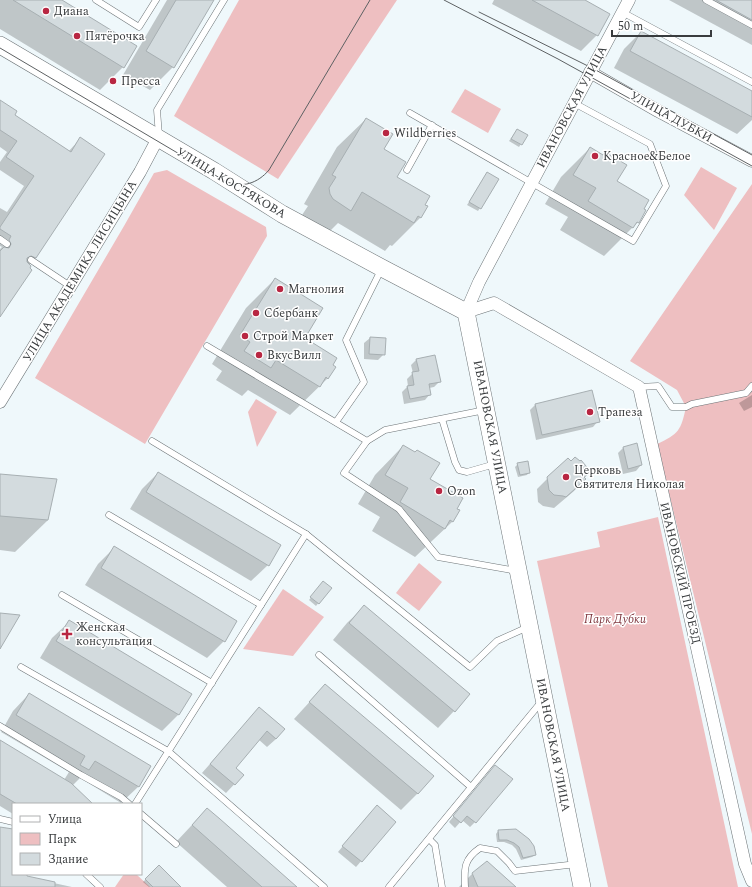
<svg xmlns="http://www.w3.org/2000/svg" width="752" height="887" font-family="Spectral,serif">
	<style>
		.green { fill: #eebfc1 }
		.shadow { fill: #0003 }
		.building { fill: #d3dbde; stroke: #a7afb2 }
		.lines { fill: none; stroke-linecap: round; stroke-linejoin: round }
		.lane-casing { stroke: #6d7477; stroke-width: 7 }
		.street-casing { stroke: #6d7477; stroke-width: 13 }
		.secondary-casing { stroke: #6d7477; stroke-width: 18 }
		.lane { stroke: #fff; stroke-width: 6 }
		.street { stroke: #fff; stroke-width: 12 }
		.secondary { stroke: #fff; stroke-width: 17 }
		.tram { stroke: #5d6163; stroke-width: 1 }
		.poi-dot { fill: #b82642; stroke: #fff; stroke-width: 1.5 }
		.labels { text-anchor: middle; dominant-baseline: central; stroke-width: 3; stroke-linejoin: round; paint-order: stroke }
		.poi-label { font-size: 12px; fill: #393c3e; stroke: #fff; text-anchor: start }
		.street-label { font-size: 12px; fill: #393c3e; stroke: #fff }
		.park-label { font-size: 12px; font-style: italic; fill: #823a41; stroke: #fff }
	</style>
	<rect width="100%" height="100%" fill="#eff8fb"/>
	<g class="green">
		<path d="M239 0H397L278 179 174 116Z"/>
		<path d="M465 89 501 109 488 133 451 112Z"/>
		<path d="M701 167 737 188 714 230 684 195Z"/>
		<path d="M167 170 266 227 267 236 145 444 35 378 124 226 154 173Z"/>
		<path d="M752 184V834L657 444C679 434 681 430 686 407L677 390 630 361Z"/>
		<path d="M256 399 277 412 257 447 248 412Z"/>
		<path d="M658 517 738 887H608L537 561 600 547 597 532Z"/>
		<path d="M419 563 442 582 419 611 396 593Z"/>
		<path d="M283 589 324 617 293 656 243 649Z"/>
		<path d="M124 874H136L150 887H115Z"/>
	</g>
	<g class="shadow">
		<path d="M0 0H60L123 67 100 90 0 29Z"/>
		<path d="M167 0H213L173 67 150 90 123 75Z"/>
		<path d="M494 0H583L597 35 581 51 492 4Z"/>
		<path d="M669 0H752V45Z"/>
		<path d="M641 32 752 92V120L737 134 614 68 624 49Z"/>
		<path d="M0 102 14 116 68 152 80 139 36 258 29 265 0 316V249L2 247 0 246V208L7 212 24 186 0 170V162L7 152 0 147Z"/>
		<path d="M366 119 383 149 396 177 427 207 420 218 392 246 390 245 385 251 338 223 322 239 300 218 308 206 304 204 337 147Z"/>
		<path d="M517 130 521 144 519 147 509 141Z"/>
		<path d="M590 148 602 156 605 153 616 182 638 222 604 256 560 230 568 217 545 204 561 177Z"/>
		<path d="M487 173 498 180 478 211 467 205Z"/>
		<path d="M275 279 304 338 332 365 328 378 290 415 248 390 242 396 216 380 222 371 212 364 246 308Z"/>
		<path d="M370 338 384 354 378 360 364 359V343Z"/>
		<path d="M417 359 440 381 434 387 429 388 430 394 425 400 404 404 402 392 408 386 407 379 413 373 411 365Z"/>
		<path d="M591 392 598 421 593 427 536 440 530 410 535 405Z"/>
		<path d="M752 395V407L744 411 739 403Z"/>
		<path d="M403 446 429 479 458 511 452 522 415 557 372 531 380 517 358 504 375 475Z"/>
		<path d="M623 448 641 465 636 471 623 474 618 453Z"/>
		<path d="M518 464 529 472 527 475 518 477 515 467Z"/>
		<path d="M590 472 584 478 585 479 574 491 554 508 543 506 538 502 537 489 548 478Z"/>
		<path d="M158 473 268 565 251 581 130 509 142 489Z"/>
		<path d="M0 475 48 520 15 552 0 550Z"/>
		<path d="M114 548 224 641 207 658 85 585 98 564Z"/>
		<path d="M321 585 330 588 316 606 309 600Z"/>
		<path d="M364 607 469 694 454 711 438 728 333 640 347 623Z"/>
		<path d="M69 622 179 714 162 731 40 658 52 638Z"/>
		<path d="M325 685 418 793 401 810 294 719Z"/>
		<path d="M29 694 150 766 138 787 121 803 80 778 72 786 91 804H13V814L0 806V741L64 780 69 772 1 732 13 711Z"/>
		<path d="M259 708 276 739 267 747 258 739 234 768 243 775 226 793 202 773Z"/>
		<path d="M490 771 475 822 470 827 462 820 455 828 449 822Z"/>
		<path d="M207 809 296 887H227L176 842Z"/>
		<path d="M371 812 395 822 356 867 338 852Z"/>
		<path d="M0 828 13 830V874H26V877L72 887H0Z"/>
		<path d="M498 831 535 855 532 857 521 860 516 849 512 845 504 842H497L496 834Z"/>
		<path d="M159 866 176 887H149L143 882Z"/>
		<path d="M472 874 514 887H459Z"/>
	</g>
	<g class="building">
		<path d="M13 0H62L137 46 124 68Z"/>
		<path d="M176 0H214L174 68 146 51Z"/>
		<path d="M532 0H585L610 14 598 36Z"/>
		<path d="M716 0H752V20Z"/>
		<path d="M641 31 752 91V117L630 51Z"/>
		<path d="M0 100 17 111 15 115 71 152 80 137 105 154 36 258 31 256 27 258V262L31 266 30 268 32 270 0 317V251L4 247 9 248 11 244 9 240 11 236 0 229V227L34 176 6 157 17 141 0 130Z"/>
		<path d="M366 118 393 134 384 149 406 162 397 177 430 196 425 205 428 206 421 218 418 216 414 223 362 192 351 211 333 199 330 194 329 188 336 177 332 175Z"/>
		<path d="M517 129 528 135 522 145 511 139Z"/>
		<path d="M590 147 603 155 605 152 627 165 617 181 649 200 644 209 646 210 639 223 637 222 633 228 588 201 596 188 573 175Z"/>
		<path d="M487 172 499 179 481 209 469 202Z"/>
		<path d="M275 278 323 308 305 338 337 358 333 365 336 367 328 379 326 377 320 387 276 360 271 368 244 351 250 342 240 335Z"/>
		<path d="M370 337 386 338 385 355 369 354Z"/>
		<path d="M435 355 441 382 429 384 431 395 410 399 407 386 414 385 412 372 419 371 416 359Z"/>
		<path d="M592 390 600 422 542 435 535 404Z"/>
		<path d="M637 443 642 465 628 469 623 447Z"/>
		<path d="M403 445 415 452 417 450 440 463 430 479 463 498 457 509 460 510 453 522 450 520 445 529 400 502 408 488 385 475Z"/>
		<path d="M575 457 580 461 581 460 591 472 584 477 586 479 566 497 563 496 554 495 549 490 547 477 568 458 571 461Z"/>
		<path d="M528 461 530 473 520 475 517 463Z"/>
		<path d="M158 472 281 545 269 566 146 492Z"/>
		<path d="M0 474 57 479 48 520 0 516Z"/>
		<path d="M114 546 237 621 225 642 101 568Z"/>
		<path d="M323 581 332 588 319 604 310 597Z"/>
		<path d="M364 605 470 694 455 712 349 623Z"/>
		<path d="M0 613 20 615 0 649Z"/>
		<path d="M69 620 192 694 179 715 56 641Z"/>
		<path d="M325 684 434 776 418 794 309 702Z"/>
		<path d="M29 693 151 766 139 787 95 761 89 770 80 765 85 756 16 715Z"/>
		<path d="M259 707 285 729 276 739 267 731 236 768 244 775 235 785 210 764Z"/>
		<path d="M0 740 71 783 93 804H17L0 794Z"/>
		<path d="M495 765 513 779 476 823 467 816 461 823 453 816Z"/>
		<path d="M377 805 396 822 362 862 342 846Z"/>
		<path d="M207 808 220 819 297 887H262L192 825Z"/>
		<path d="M0 827 13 829V874H27V876L55 882V887H0Z"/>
		<path d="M516 829 529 839 534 846 536 855 523 858 519 847 514 843 507 840H499L498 830Z"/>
		<path d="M487 861 516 887H478L472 873Z"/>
		<path d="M159 865 181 887H153L145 879Z"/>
	</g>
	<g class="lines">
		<g class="lane-casing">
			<g id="lane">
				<path d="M96 0 139 27 156 0"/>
				<path d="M706 0 752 25"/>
				<path d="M622 12 752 82"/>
				<path d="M410 113 633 241 666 186 650 144 574 103"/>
				<path d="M159 136 157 110 224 0"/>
				<path d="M407 170 432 125"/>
				<path d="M0 239 7 244"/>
				<path d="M31 260 70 286"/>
				<path d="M207 346 367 441"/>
				<path d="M639 387 658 386 672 407H686L692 404 746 393 752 386"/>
				<path d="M485 410 385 430 367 441 344 473 399 509 438 557 517 571"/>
				<path d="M442 419 455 462 459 470 467 472 495 464"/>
				<path d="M336 422 364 382 346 340 382 268"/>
				<path d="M152 441 306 534 470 667 497 641 528 627"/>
				<path d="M109 515 261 605"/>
				<path d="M62 595 212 683"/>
				<path d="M319 655 471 787"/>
				<path d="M21 667 168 751 324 887"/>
				<path d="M0 726 81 775 121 797 129 804"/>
				<path d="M135 804 306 534"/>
				<path d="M141 814 176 844"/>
				<path d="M0 819 13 822"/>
				<path d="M429 839 435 845 442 887"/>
				<path d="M86 874 100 887"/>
				<path d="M389 887 542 701"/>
				<path d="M465 887C464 868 464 859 480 848L497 851 509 863 515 871 577 864"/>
			</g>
		</g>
		<g class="street-casing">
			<g id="street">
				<path d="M590 72 658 111 752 161"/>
				<path d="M466 312 494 303 639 387 745 864 752 881"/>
				<path d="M466 312 479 282 629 0"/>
				<path d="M0 402 140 172 158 138"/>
			</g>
		</g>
		<g class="secondary-casing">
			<path id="secondary" d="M0 45 214 171 282 214 382 268 466 312 582 887"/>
		</g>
		<use href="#lane" class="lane"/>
		<use href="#street" class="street"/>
		<use href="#secondary" class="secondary"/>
		<g class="tram">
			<path d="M444 0 558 59 752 166"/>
			<path d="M479 12 592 68 752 155"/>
			<path d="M0 48 225 181C242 189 258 183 269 170L370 0"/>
		</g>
	</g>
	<g class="poi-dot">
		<circle cx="46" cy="11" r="4"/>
		<circle cx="77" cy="36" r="4"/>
		<circle cx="113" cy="81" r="4"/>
		<circle cx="386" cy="133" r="4"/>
		<circle cx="595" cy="156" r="4"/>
		<circle cx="280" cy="289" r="4"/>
		<circle cx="256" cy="313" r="4"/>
		<circle cx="245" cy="336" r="4"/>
		<circle cx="259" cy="355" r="4"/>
		<circle cx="590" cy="412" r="4"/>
		<circle cx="566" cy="477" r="4"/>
		<circle cx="439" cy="491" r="4"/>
		<path d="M65 628h4v4h4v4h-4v4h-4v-4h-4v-4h4z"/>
	</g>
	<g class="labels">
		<g class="poi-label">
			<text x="54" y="11">Диана</text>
			<text x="85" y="36">Пятёрочка</text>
			<text x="121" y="81">Пресса</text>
			<text x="394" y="133">Wildberries</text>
			<text x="603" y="156">Красное&amp;Белое</text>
			<text x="288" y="289">Магнолия</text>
			<text x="264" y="313">Сбербанк</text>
			<text x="253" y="336">Строй Маркет</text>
			<text x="267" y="355">ВкусВилл</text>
			<text x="598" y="412">Трапеза</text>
			<text x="574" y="470">Церковь<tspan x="574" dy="14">Святителя Николая</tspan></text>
			<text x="447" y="491">Ozon</text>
			<text x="76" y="627">Женская<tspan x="76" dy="14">консультация</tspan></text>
		</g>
		<g class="street-label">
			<text transform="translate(572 107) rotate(-62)">ИВАНОВСКАЯ УЛИЦА</text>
			<text transform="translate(671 117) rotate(29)">УЛИЦА ДУБКИ</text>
			<text transform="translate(231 183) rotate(31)">УЛИЦА КОСТЯКОВА</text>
			<text transform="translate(80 271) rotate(-59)">УЛИЦА АКАДЕМИКА ЛИСИЦЫНА</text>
			<text transform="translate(490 427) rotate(79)">ИВАНОВСКАЯ УЛИЦА</text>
			<text transform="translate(680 573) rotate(77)">ИВАНОВСКИЙ ПРОЕЗД</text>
			<text transform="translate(553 745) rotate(79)">ИВАНОВСКАЯ УЛИЦА</text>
		</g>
		<g class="park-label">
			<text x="615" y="619">Парк Дубки</text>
		</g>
	</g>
	<rect x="12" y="803" width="130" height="72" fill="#ffffff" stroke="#b0b1b2"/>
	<rect x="20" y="816" width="20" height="6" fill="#ffffff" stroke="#b0b1b2"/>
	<text x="48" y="823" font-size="12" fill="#393c3e">Улица</text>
	<rect x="20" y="833" width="20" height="12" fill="#eebfc1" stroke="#b0b1b2"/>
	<text x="48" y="843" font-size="12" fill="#393c3e">Парк</text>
	<rect x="20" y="853" width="20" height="12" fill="#d3dbde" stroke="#b0b1b2"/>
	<text x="48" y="863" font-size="12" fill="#393c3e">Здание</text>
	<path d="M612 30v6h99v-6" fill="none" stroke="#393c3e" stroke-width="2"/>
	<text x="618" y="30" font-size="12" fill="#393c3e" stroke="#ffffff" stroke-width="3" paint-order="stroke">50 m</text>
</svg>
